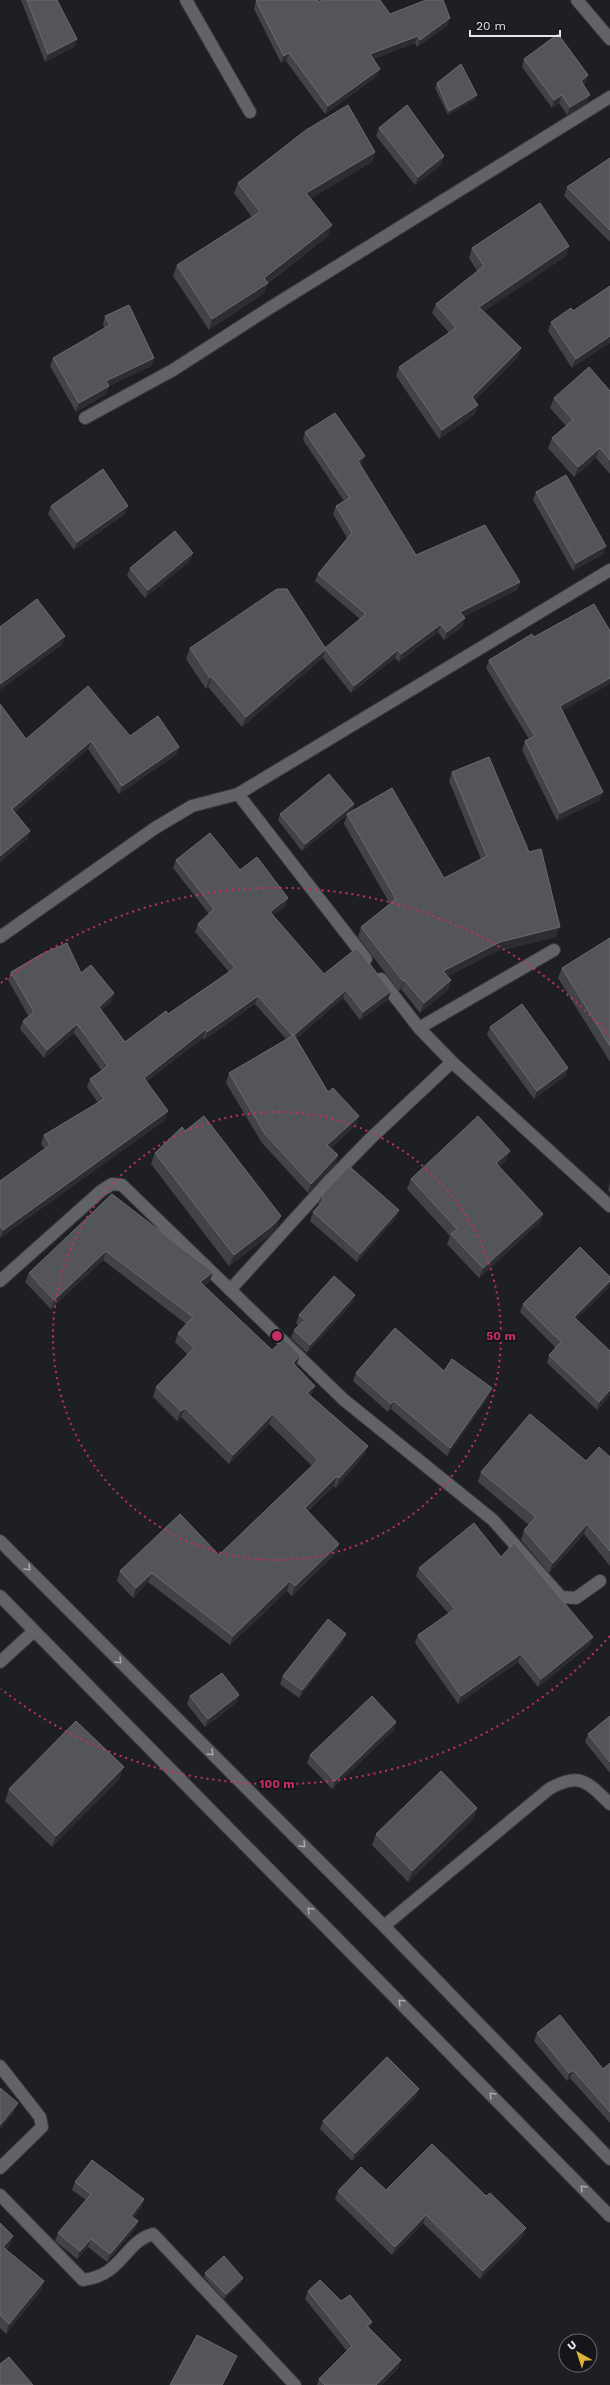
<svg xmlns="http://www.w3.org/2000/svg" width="610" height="2385" font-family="'Work Sans',sans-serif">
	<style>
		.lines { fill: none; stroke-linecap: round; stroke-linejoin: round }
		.street-casing { stroke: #393a3d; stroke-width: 14 }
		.secondary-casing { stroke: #393a3d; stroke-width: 14 }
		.street { stroke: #616367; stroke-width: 12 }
		.secondary { stroke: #616367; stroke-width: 12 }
		.wall { fill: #414347 }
		.shaded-wall { fill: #2c2d31 }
		.building { fill: #535559; stroke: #6a6c6f }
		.oneway { stroke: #aaabae }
		.ring { fill: none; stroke: #c62d69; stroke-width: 2; stroke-dasharray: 2 4 }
		.centre { fill: #c62d69; stroke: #15161a; stroke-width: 2 }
		.ring-label { font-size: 12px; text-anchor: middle; font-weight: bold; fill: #c62d69; stroke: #15161a; stroke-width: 4; stroke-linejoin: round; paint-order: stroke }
	</style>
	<rect width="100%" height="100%" fill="#1e1f23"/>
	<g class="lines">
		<g class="street-casing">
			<g id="street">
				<path d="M186 0 250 112"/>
				<path d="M577 0 610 39"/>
				<path d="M85 418 173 370 268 309 610 97"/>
				<path d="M238 794 610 570"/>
				<path d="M0 937 155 828 192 806 238 794 366 959"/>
				<path d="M381 979 419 1028 452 1062 610 1206"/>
				<path d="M419 1028 554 950"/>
				<path d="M0 1281 101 1191 112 1184 122 1185 344 1400 493 1520 561 1597 576 1598 600 1581"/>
				<path d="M230 1290 329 1181 371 1138 452 1062"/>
				<path d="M0 1662 34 1631"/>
				<path d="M384 1926 549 1789C579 1772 587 1781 610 1804"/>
				<path d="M0 2066 40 2117 42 2127 0 2168"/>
				<path d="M0 2195 83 2280C123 2275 124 2242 153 2234L295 2385"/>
			</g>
		</g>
		<g class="secondary-casing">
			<g id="secondary">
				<path d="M0 1541 384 1926 610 2159"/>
				<path d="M0 1596 610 2216"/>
			</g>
		</g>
		<use href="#street" class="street"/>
		<use href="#secondary" class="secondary"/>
	</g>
	<g class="wall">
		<path d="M21 0H57L77 39 74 47 45 62Z"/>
		<path d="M256 1 319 2 390 14 450 18 447 26 417 47 415 43 373 59 377 76 325 114 286 61 281 63 254 9Z"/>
		<path d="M524 59 586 83 583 85 587 102 567 115 559 103 552 108 522 67Z"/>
		<path d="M437 83 475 99 448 115 435 88Z"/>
		<path d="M379 128 444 156 441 165 415 185 376 136Z"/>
		<path d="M375 152 372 162 311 198 328 236 268 283 264 293 209 330 173 276 177 265 252 217 234 193 238 183Z"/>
		<path d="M610 158V242L564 196 567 187Z"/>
		<path d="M569 246 566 256 484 311 521 348 518 357 475 400V414L439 439 396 376 399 367 449 333 432 313 436 304 477 271 469 258 472 248Z"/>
		<path d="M610 286 572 368 548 331 551 322 573 311Z"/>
		<path d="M105 316 154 358 151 366 109 386 106 394 76 412 50 366 53 358 104 328 103 324Z"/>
		<path d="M610 391V474L596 458 574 477 548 448 552 438 566 426 550 408 554 398Z"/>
		<path d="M305 432 362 464 360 465 416 555 520 582 517 590 464 616 463 626 444 640 438 632 399 662 395 658 351 693 323 658 242 727 208 687 206 689 186 659 190 648H325L360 619 315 581 318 574 347 538 333 514 336 506 344 501 303 440Z"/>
		<path d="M536 492 606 546 603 554 573 571 533 500Z"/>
		<path d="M51 506 125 514 74 550 48 514Z"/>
		<path d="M190 561 145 598 127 576 130 568Z"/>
		<path d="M489 660 563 711 600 800 557 821 522 750 525 741 529 739 486 668Z"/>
		<path d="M0 704 26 739 130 736 179 747 176 755 119 794 88 749 15 812 30 831 27 839 0 862Z"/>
		<path d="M452 772 556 937 497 951 448 976 451 980 448 990 420 1013 401 989 399 991 358 937 361 927 390 904 344 824 347 815 302 851 278 820 280 814 354 804 352 811 349 813 444 878 481 859 449 781Z"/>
		<path d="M176 860 240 870 285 907 273 915 324 974 388 1000 360 1020 343 998 296 1039 328 1092 359 1116 356 1125 331 1148 338 1155 335 1164 308 1193 262 1143 226 1083 229 1073 286 1039 255 1004 204 1040 203 1038 147 1081 165 1120 0 1238V1181L45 1149 41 1144 44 1135 98 1103 87 1087 90 1079 102 1071 74 1033 44 1058 20 1029 23 1021 29 1017 8 980 11 972 81 973 111 1002 101 1010 125 1042 168 1014 229 972 195 932 198 924 209 914 173 868Z"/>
		<path d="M610 938V1062L558 978 562 968Z"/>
		<path d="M490 1027 568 1068 565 1076 534 1099 487 1035Z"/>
		<path d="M185 1131 277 1227 269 1236 229 1266 151 1164 155 1153Z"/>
		<path d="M506 1160 499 1167 543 1214 539 1223 479 1278 447 1244 450 1236 407 1189 411 1179Z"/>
		<path d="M610 1183V1193L608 1190Z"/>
		<path d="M112 1194 210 1281 204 1286 272 1350 297 1364 295 1366 311 1396 368 1446 364 1455 336 1488 334 1486 308 1511 339 1544 336 1553 292 1596 287 1591 230 1645 148 1582 133 1598 117 1581 120 1571 219 1555 312 1466 269 1424 229 1464 181 1417 177 1421 153 1397 156 1387 188 1355 175 1342 178 1333 186 1324 103 1260 51 1309 25 1282 29 1273Z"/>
		<path d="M321 1196 396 1218 357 1262 310 1221 313 1212 319 1205 318 1204Z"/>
		<path d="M609 1287 576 1319 610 1395 597 1410 547 1363 549 1355 556 1348 520 1312 523 1304Z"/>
		<path d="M352 1303 307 1353 291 1338 294 1330 299 1326 296 1323 299 1315Z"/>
		<path d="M444 1371 489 1396 447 1456 391 1409 388 1412 353 1381 356 1373Z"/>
		<path d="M610 1457V1566L584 1534 549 1573 521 1540 524 1530 529 1525 478 1482 481 1472 586 1461Z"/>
		<path d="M501 1557 590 1645 538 1687 518 1662 458 1704 415 1643 418 1635 449 1614 416 1576 419 1568Z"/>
		<path d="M343 1642 299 1698 280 1684 283 1676Z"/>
		<path d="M239 1695 236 1703 205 1727 187 1704 190 1696Z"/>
		<path d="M610 1716V1773L585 1742 588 1734Z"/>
		<path d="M396 1722 394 1730 332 1789 307 1763 310 1755Z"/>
		<path d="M120 1778 52 1847 5 1801 9 1789Z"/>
		<path d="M477 1808 473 1819 408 1882 372 1845 376 1834Z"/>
		<path d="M537 2033 603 2069 610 2063V2123L570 2078 567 2081 534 2041Z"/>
		<path d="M416 2097 352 2161 320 2129 323 2121Z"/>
		<path d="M75 2182 144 2199 141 2208 133 2218 138 2221 135 2229 107 2262 88 2247 77 2259 55 2241 58 2233 86 2200 72 2190Z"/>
		<path d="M386 2190 523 2236 480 2279 423 2223 392 2255 335 2199 338 2191Z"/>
		<path d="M0 2223 10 2245 6 2250 41 2290 6 2334 0 2328Z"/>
		<path d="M205 2273 242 2282 224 2299 204 2277Z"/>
		<path d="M308 2291 341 2301 372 2322 369 2329 398 2368 381 2385H317L319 2379 347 2351 305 2299Z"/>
	</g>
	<g class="shaded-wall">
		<path d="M450 18 447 26 417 47 420 40Z"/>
		<path d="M418 36 415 43 367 62 370 54Z"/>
		<path d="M77 39 74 47 45 62 48 54Z"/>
		<path d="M289 53 286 61 281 63 284 56Z"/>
		<path d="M380 69 377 76 325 114 328 106Z"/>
		<path d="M588 75 586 83 578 89 581 81Z"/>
		<path d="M477 95 475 99 448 115 449 111Z"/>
		<path d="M562 95 559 103 552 108 554 100Z"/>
		<path d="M590 95 587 102 567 115 570 107Z"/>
		<path d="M375 152 372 162 303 203 306 193Z"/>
		<path d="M444 156 441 165 415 185 418 177Z"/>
		<path d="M332 225 328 236 264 285 268 283 264 293 209 330 212 319 264 278Z"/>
		<path d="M569 246 566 256 476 316 479 307Z"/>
		<path d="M610 336V343L572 368 576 359Z"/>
		<path d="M521 348 518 357 469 406 472 397Z"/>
		<path d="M154 358 151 366 103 389 106 381Z"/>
		<path d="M109 386 106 394 76 412 79 403Z"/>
		<path d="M478 405 475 414 439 439 442 430Z"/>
		<path d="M600 448 596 458 574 477 578 467Z"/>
		<path d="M365 456 362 464 355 468 358 461Z"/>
		<path d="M128 506 125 514 74 550 77 542Z"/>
		<path d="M606 546 603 554 573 571 576 563Z"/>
		<path d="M193 553 190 561 145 598 148 590Z"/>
		<path d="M520 582 517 590 458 620 460 612Z"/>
		<path d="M465 618 463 626 444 640 447 632Z"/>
		<path d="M441 624 438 632 399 662 401 654Z"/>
		<path d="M65 636 62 645 0 690V684Z"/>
		<path d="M326 649 322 659 242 727 246 717Z"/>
		<path d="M398 650 395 658 351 693 354 686Z"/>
		<path d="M212 677 208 687 206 689 210 678Z"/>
		<path d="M610 678V684L557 714 560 706Z"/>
		<path d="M91 741 88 749 9 817 12 809Z"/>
		<path d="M179 747 176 755 119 794 122 786Z"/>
		<path d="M603 792 600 800 557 821 560 813Z"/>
		<path d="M354 804 352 811 302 851 305 844Z"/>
		<path d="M30 831 27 839 0 862V856Z"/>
		<path d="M288 898 285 907 267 920 270 912Z"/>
		<path d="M560 927 556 937 497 951 440 980 443 971 500 942Z"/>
		<path d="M404 980 401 989 399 991 403 981Z"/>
		<path d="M451 980 448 990 420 1013 424 1003Z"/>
		<path d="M346 990 343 998 290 1044 293 1036Z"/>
		<path d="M391 991 388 1000 360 1020 363 1012Z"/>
		<path d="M114 993 111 1002 96 1015 99 1007Z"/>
		<path d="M258 996 255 1004 204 1040 207 1032Z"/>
		<path d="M77 1024 74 1033 44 1058 47 1050Z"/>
		<path d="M206 1029 203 1038 141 1086 144 1078Z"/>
		<path d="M568 1068 565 1076 534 1099 537 1091Z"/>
		<path d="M168 1111 165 1120 0 1238 3 1230Z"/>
		<path d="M359 1116 356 1125 324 1155 327 1145Z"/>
		<path d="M510 1151 506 1160 493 1173 496 1163Z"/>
		<path d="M338 1155 335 1164 308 1193 311 1184Z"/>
		<path d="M399 1210 396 1218 357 1262 360 1254Z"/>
		<path d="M543 1214 539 1223 479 1278 483 1268Z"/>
		<path d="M281 1216 277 1227 269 1236 229 1266 234 1255Z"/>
		<path d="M106 1251 103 1260 51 1309 54 1300Z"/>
		<path d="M213 1272 210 1281 196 1292 200 1282Z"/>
		<path d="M610 1281V1284L609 1287 571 1325 574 1317Z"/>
		<path d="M355 1295 352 1303 307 1353 310 1345Z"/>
		<path d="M300 1355 297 1364 289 1372 293 1363Z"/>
		<path d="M315 1386 311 1396 304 1403 307 1393Z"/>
		<path d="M492 1388 489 1396 447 1456 450 1448Z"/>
		<path d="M610 1390V1395L597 1410 599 1402Z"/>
		<path d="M394 1401 391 1409 388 1412 391 1404Z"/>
		<path d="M185 1408 181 1417 177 1421 181 1411Z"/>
		<path d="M273 1414 269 1424 229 1464 233 1455Z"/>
		<path d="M368 1446 364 1455 336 1488 339 1478Z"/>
		<path d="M337 1476 334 1486 301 1517 305 1508Z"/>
		<path d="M587 1524 584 1534 549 1573 553 1563Z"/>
		<path d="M339 1544 336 1553 292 1596 295 1586Z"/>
		<path d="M152 1573 148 1582 133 1598 136 1588Z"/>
		<path d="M290 1581 287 1591 230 1645 233 1636Z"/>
		<path d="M346 1634 343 1642 299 1698 302 1690Z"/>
		<path d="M593 1637 590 1645 538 1687 541 1679Z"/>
		<path d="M521 1654 518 1662 458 1704 461 1696Z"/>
		<path d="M239 1695 236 1703 205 1727 208 1719Z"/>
		<path d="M396 1722 394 1730 332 1789 335 1781Z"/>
		<path d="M124 1767 120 1778 52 1847 56 1836Z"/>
		<path d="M477 1808 473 1819 408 1882 412 1871Z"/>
		<path d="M573 2070 570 2078 567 2081 569 2073Z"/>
		<path d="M419 2089 416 2097 352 2161 355 2153Z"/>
		<path d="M18 2103 14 2112 0 2130V2125Z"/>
		<path d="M144 2199 141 2208 128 2224 131 2216Z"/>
		<path d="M426 2215 423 2223 392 2255 395 2247Z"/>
		<path d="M138 2221 135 2229 107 2262 110 2254Z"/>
		<path d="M526 2228 523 2236 480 2279 483 2271Z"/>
		<path d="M13 2236 10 2245 0 2255 3 2247Z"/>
		<path d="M91 2239 88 2247 77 2259 80 2251Z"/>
		<path d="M243 2278 242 2282 224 2299 226 2294Z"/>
		<path d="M44 2281 41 2290 6 2334 9 2324Z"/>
		<path d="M372 2322 369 2330 367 2326Z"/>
		<path d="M237 2356 234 2364 223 2385H222Z"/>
		<path d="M401 2360 398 2368 381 2385H376Z"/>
	</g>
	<g class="building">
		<path d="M27 0H57L77 39 48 54Z"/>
		<path d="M259 0H318L319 2 322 0H380L390 14 426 0H443L450 18 420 40 418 36 370 54 380 69 328 106 289 53 284 56 256 1Z"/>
		<path d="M558 34 588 75 581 81 590 95 570 107 562 95 554 100 524 59Z"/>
		<path d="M461 64 477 95 449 111 437 83Z"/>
		<path d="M348 105 375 152 306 193 332 225 264 278 268 283 212 319 177 265 260 212 238 183 306 130Z"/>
		<path d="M407 105 444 156 418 177 379 128Z"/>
		<path d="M610 158V230L567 187Z"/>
		<path d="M540 203 569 246 479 307 521 348 472 397 478 405 442 430 399 367 456 328 436 304 484 266 472 248Z"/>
		<path d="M610 286V336L576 359 551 322 571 308 573 311Z"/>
		<path d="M129 305 154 358 106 381 109 386 79 403 53 358 110 325 105 316Z"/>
		<path d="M589 367 610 391V460L600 448 578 467 552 438 573 420 554 398Z"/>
		<path d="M335 413 365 456 358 461 416 555 485 525 520 582 460 612 465 618 447 632 441 624 401 654 398 650 354 686 326 650V649L325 648 366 614 318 574 352 533 336 506 350 498 305 432Z"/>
		<path d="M103 469 128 506 77 542 51 506Z"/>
		<path d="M566 475 606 546 576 563 536 492Z"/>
		<path d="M175 531 193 553 148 590 130 568Z"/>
		<path d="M277 589H287L326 649 246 717 212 677 210 678 190 648Z"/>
		<path d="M37 599 65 636 0 684V627Z"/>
		<path d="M594 604 610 631V678L560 706 603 792 560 813 525 741 535 736 489 660 532 634 534 637Z"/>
		<path d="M88 686 130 736 158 716 179 747 122 786 91 741 12 809 30 831 0 856V704L26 739Z"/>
		<path d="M489 757 529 852 541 849 560 927 500 942 443 971 451 980 424 1003 404 980 403 981 361 927 396 899 347 814 392 788 444 878 487 856 452 772Z"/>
		<path d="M329 774 354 804 305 844 280 814Z"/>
		<path d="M210 833 240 870 257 857 288 898 270 912 324 974 357 948 391 991 363 1012 346 990 294 1035H292L258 996 207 1032 206 1029 144 1078 168 1111 3 1230 0 1225V1181L50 1145 44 1135 104 1099 90 1079 108 1066 77 1024 47 1050 23 1021 34 1012 11 972 40 955 67 943 81 973 91 965 114 993 99 1007 125 1042 166 1011 168 1014 235 968 198 924 214 909 176 860Z"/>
		<path d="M610 938V1046L562 968Z"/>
		<path d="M522 1004 568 1068 537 1091 490 1027Z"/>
		<path d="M294 1035 328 1092 333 1088 359 1116 327 1145 338 1155 311 1184 265 1134 229 1073Z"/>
		<path d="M204 1116 281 1216 273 1225 234 1255 155 1153 182 1127 185 1131Z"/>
		<path d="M478 1116 510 1151 496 1163 543 1214 483 1268 451 1234 457 1229 411 1179Z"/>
		<path d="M349 1166 399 1210 360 1254 313 1212 324 1200 321 1196Z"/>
		<path d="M112 1194 213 1272 200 1282 272 1350 284 1339 300 1355 293 1363 315 1386 307 1393 368 1446 339 1478 337 1476 305 1508 339 1544 295 1586 290 1581 233 1636 152 1573 136 1588 120 1571 180 1514 219 1555 318 1460 273 1414 233 1455 185 1408 181 1411 156 1387 194 1348 178 1333 193 1317 106 1251 54 1300 29 1273Z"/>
		<path d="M580 1247 610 1277V1281L574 1317 610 1351V1390L599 1402 549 1355 561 1342 523 1304Z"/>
		<path d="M334 1276 355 1295 310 1345 294 1330 305 1320 299 1315Z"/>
		<path d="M395 1328 444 1371 452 1359 492 1388 450 1448 394 1401 391 1404 356 1373Z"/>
		<path d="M530 1414 586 1461 599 1447 610 1457V1551L587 1524 553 1563 524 1530 536 1517 481 1472Z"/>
		<path d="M474 1523 501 1557 514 1543 593 1637 541 1679 521 1654 461 1696 418 1635 455 1609 419 1568Z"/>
		<path d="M328 1619 346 1634 302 1690 283 1676Z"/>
		<path d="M222 1673 239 1695 208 1719 190 1696Z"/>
		<path d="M372 1696 396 1722 335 1781 310 1755Z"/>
		<path d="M610 1716V1762L588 1734Z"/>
		<path d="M76 1721 124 1767 56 1836 9 1789Z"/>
		<path d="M441 1771 477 1808 412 1871 376 1834Z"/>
		<path d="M560 2015 603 2069 610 2063V2112L573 2070 569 2073 537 2033Z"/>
		<path d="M387 2057 419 2089 355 2153 323 2121Z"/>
		<path d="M0 2088 18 2103 0 2125Z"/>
		<path d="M432 2144 486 2196 490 2193 526 2228 483 2271 426 2215 395 2247 338 2191 361 2167 386 2190Z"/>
		<path d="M92 2160 144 2199 131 2216 138 2221 110 2254 91 2239 80 2251 58 2233 91 2194 75 2182Z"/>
		<path d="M0 2223 13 2236 3 2247 44 2281 9 2324 0 2315Z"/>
		<path d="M224 2256 243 2278 226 2294 205 2273Z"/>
		<path d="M320 2280 341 2301 350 2295 372 2322 367 2326 401 2360 376 2385H325L319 2379 352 2346 308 2291Z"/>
		<path d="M197 2335 237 2356 222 2385H170Z"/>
		<path d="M9 2357 33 2385H0V2364Z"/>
	</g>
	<defs><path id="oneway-chevron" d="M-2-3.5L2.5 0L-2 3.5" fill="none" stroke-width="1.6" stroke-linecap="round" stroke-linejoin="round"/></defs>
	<g class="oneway">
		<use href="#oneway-chevron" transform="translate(28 1568) rotate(45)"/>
		<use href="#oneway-chevron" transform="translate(119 1661) rotate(45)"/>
		<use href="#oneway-chevron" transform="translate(211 1753) rotate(45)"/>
		<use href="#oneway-chevron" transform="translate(303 1845) rotate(45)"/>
		<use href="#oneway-chevron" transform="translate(310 1910) rotate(-135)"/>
		<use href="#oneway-chevron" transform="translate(401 2002) rotate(-134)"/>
		<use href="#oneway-chevron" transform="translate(492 2095) rotate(-134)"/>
		<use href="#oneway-chevron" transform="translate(583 2188) rotate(-134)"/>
	</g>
	<g class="ring">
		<circle cx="277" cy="1336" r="224"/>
		<path d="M610 1636A448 448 0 0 1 1 1689M1 983A448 448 0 0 1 610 1036"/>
	</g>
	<circle cx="277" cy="1336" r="6" class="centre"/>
	<g class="ring-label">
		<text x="501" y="1340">50 m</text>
		<text x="277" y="1788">100 m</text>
	</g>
	<g transform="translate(578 2353) rotate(321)"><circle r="19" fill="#15161a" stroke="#68696d"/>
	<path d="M0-3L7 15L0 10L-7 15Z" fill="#dbb233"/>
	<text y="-6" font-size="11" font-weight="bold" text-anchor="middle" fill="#e5e6e9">U</text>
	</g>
	<path d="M470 30v6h90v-6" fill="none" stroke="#e5e6e9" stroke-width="2"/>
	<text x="476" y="30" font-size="12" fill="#e5e6e9" stroke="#15161a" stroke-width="3" paint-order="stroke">20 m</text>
</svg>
